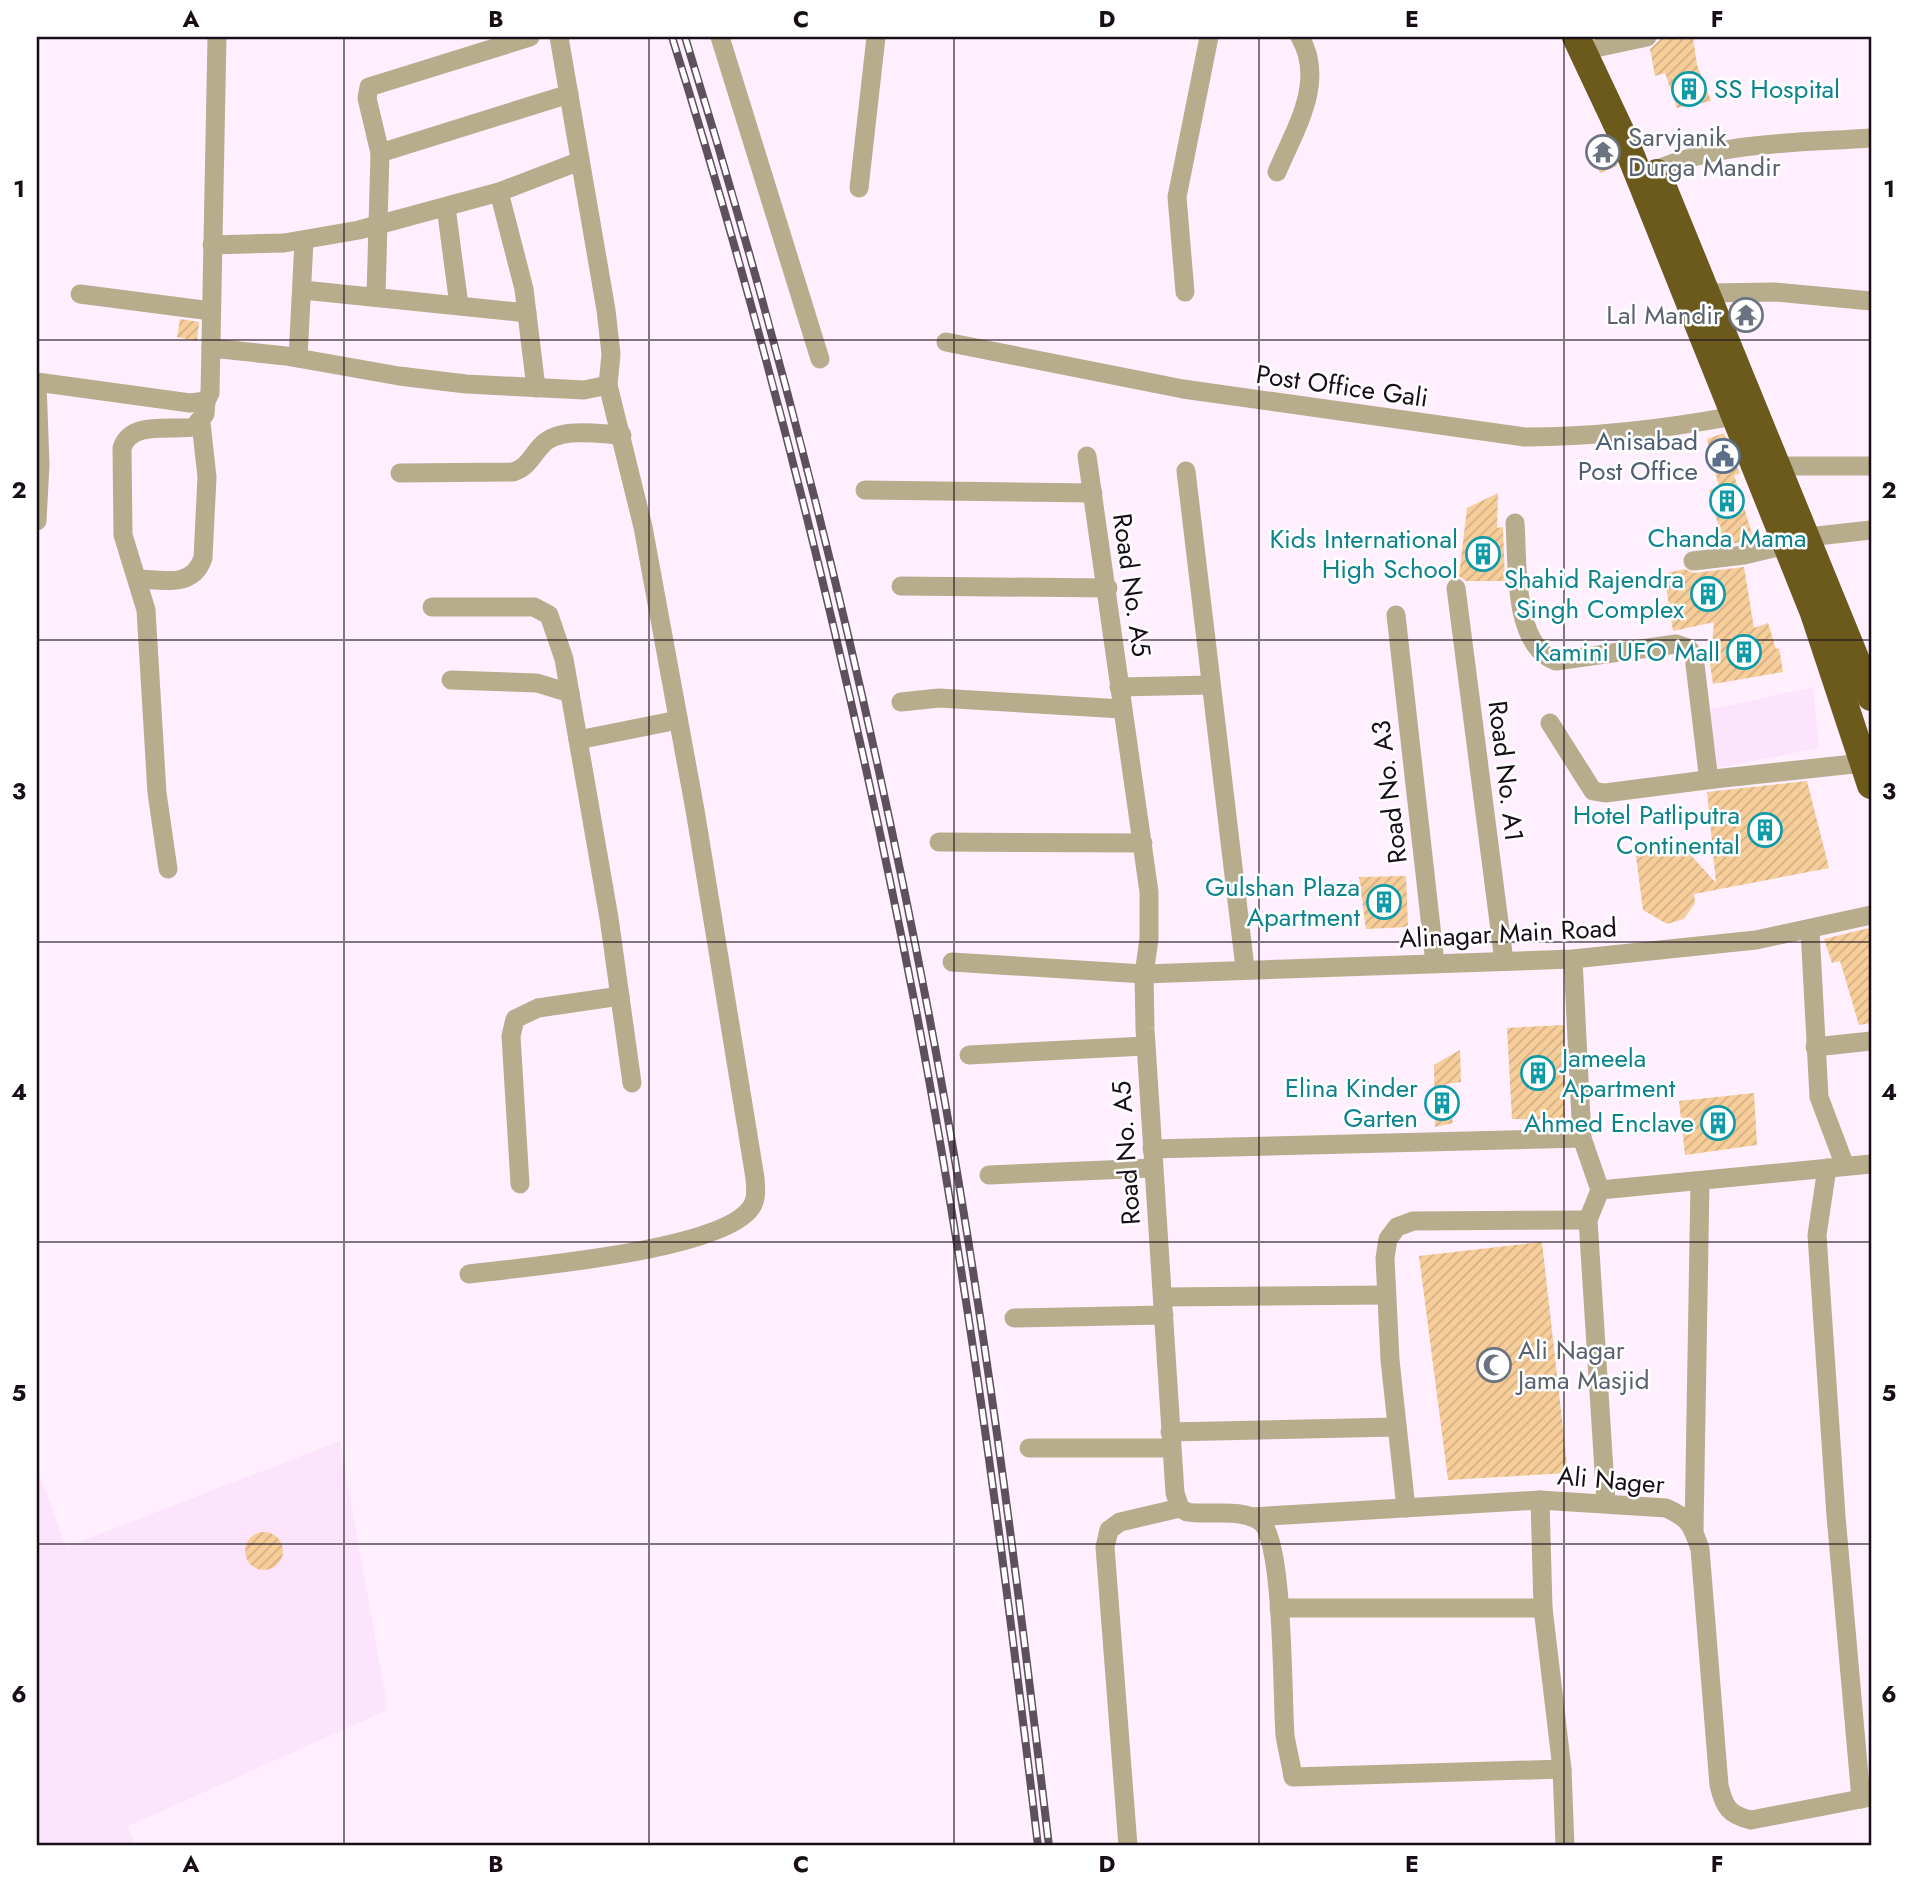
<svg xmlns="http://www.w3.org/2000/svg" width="1908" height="1883" font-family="Jost,sans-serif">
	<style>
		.built { fill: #fde4fd }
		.building { fill: url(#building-hatch) }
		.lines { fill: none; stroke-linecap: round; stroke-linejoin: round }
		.minor { stroke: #b7ad8c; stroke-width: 19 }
		.highway { stroke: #6c5a1d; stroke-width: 28 }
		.rail-casing { stroke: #5c515c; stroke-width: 8 }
		.rail { stroke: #fff; stroke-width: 5; stroke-dasharray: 16; stroke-linecap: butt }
		.grid { fill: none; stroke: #170e17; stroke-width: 2; stroke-opacity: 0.55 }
		.labels { text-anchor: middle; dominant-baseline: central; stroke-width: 5; stroke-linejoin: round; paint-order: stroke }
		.culture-label { font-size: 26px; fill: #0d838f; stroke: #fff; text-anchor: end }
		.worship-label { font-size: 26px; fill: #5b616d; stroke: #fff; text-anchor: start }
		.street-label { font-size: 26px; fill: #170e17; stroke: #fff }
		.service-label { font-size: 26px; fill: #4e5e75; stroke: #fff; text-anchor: end }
		.neatline { fill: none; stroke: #170e17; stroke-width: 2.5 }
		.grid-label { font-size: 23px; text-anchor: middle; font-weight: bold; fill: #170e17 }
	</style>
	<defs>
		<pattern id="building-hatch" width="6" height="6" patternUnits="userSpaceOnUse" patternTransform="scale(1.75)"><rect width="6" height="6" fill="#f7cd9a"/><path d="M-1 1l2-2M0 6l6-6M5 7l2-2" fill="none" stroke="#d3af84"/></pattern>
	</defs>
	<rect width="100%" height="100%" fill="#ffefff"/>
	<g class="built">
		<path d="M1813 687 1819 748 1713 769 1709 710Z"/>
		<path d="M340 1441 388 1710 128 1826 135 1846H37V1468L66 1547Z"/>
	</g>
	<g class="building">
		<path d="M1663 37H1693L1697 65 1711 101 1677 108 1665 73 1655 76 1650 49Z"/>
		<path d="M1608 146 1617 166 1600 173 1590 155Z"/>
		<path d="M1758 304 1759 322 1739 329 1729 305Z"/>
		<path d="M180 319 199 322 197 341 177 337Z"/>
		<path d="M1724 433 1740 474 1734 475 1754 540 1717 546 1713 534 1720 532 1709 490 1719 487 1707 439Z"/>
		<path d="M1498 493 1497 528 1503 527 1505 581H1466L1459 576 1467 508Z"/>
		<path d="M1744 567 1754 628 1768 623 1776 649 1779 648 1783 672 1713 684 1710 664 1714 622 1673 631 1664 574 1684 569 1694 573Z"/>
		<path d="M1807 781 1829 868 1694 894 1695 903 1684 919 1667 924 1643 910 1636 856 1656 845 1678 841 1716 883 1707 792Z"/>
		<path d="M1406 876 1408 927 1366 929 1359 877Z"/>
		<path d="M1869 928 1871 1023 1859 1025 1840 961 1832 963 1824 939Z"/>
		<path d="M1564 1025 1565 1120 1512 1119 1507 1028Z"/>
		<path d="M1460 1050 1461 1082 1446 1084 1453 1123 1435 1127 1434 1065Z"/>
		<path d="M1754 1093 1757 1145 1685 1155 1679 1101Z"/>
		<path d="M1542 1242 1568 1473 1448 1480 1419 1256Z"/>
		<circle cx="264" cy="1551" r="19"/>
	</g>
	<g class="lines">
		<g class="minor">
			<path d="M720 37 820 359"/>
			<path d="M1600 47 1647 37"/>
			<path d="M380 153 569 94"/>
			<path d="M1656 170C1723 141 1799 143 1871 138"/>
			<path d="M1277 172C1295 129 1326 82 1300 37"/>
			<path d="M859 188 876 37"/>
			<path d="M499 192 524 289 536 388"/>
			<path d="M446 207 459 305"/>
			<path d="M212 245 284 243 359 230 499 192 580 161"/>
			<path d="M303 290 527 313"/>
			<path d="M1185 292 1177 197 1209 37"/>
			<path d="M1708 293 1775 292 1871 301"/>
			<path d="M80 294 211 311"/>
			<path d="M376 296 380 153 367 98 369 87 530 37"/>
			<path d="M946 342 1183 389 1525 437C1597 437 1664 429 1734 416"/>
			<path d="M211 348 286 356 399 376 466 384 584 390 608 385 611 354 606 310 559 37"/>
			<path d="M298 358 304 241"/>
			<path d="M37 382 190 403 206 401 210 393 217 37"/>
			<path d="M1087 456 1149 892V939L1144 974 1145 1029 1175 1493 1180 1508 1187 1512C1209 1516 1241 1507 1261 1522 1284 1541 1282 1698 1285 1735 1287 1749 1291 1763 1293 1777L1562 1769 1543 1608 1540 1500"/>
			<path d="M1779 466H1871"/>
			<path d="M1186 471 1245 968"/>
			<path d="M400 473 513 472C528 467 531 457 541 446 558 426 598 434 622 435"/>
			<path d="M865 490 1093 493"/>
			<path d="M37 521 40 465 37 382"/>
			<path d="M1515 523C1518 563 1512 645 1556 661L1676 644 1688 648 1694 656 1708 773 1714 779 1863 763"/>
			<path d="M1808 537 1871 530"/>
			<path d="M1693 561 1744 555 1786 545"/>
			<path d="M138 579C164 580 193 588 203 558L207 477 201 423"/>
			<path d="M901 586 1108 588"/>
			<path d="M1456 588 1504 961"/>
			<path d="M432 607H534L549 615 564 659 609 918 632 1083"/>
			<path d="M1396 615 1435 963"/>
			<path d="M451 680 537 683 570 693"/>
			<path d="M1119 687 1211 685"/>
			<path d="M901 702 939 698 1122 709"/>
			<path d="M1550 723 1593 791 1605 793 1714 779"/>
			<path d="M578 740 678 720"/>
			<path d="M939 842 1143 843"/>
			<path d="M168 869 157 793 146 610 123 535 122 448C131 420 171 431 194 427L205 414 206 401"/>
			<path d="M1810 930 1819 1097 1845 1166"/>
			<path d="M1573 959 1582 1138 1600 1190 1588 1220 1606 1502"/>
			<path d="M952 962 1144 974 1573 959 1756 940 1871 915"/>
			<path d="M1815 1047 1871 1041"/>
			<path d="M969 1055 1145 1046"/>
			<path d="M1152 1149 1582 1138"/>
			<path d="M1827 1168 1817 1235 1836 1516 1861 1799"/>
			<path d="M989 1175 1153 1168"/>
			<path d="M520 1184 511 1036 515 1019 538 1008 620 996"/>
			<path d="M1600 1190 1871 1164"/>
			<path d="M469 1274C525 1267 718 1251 750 1209 757 1201 756 1189 755 1178L695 810 643 527 608 385"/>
			<path d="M1163 1297 1386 1295"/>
			<path d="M1014 1318 1164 1315"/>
			<path d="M1170 1432 1397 1427"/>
			<path d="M1029 1448H1171"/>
			<path d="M1406 1508 1390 1360 1385 1258 1388 1239 1397 1227 1413 1221 1588 1220"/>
			<path d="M1251 1517 1540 1500 1666 1508C1689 1518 1692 1525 1700 1549L1719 1785C1724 1807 1729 1815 1751 1820L1871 1797"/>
			<path d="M1694 1531 1700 1182"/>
			<path d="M1279 1608H1543"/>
			<path d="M1562 1769 1565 1846"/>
			<path d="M1128 1846 1105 1547 1109 1530 1120 1522 1180 1508"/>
		</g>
		<g class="highway">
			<path d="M1576 37 1625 141 1814 613 1871 785"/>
			<path d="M1657 173 1871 697"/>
		</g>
		<g class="rail-casing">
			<g id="rail">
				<path d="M672 37C772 356 852 681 916 1010 969 1286 1005 1567 1038 1846"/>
				<path d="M685 37C784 356 865 681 928 1010 981 1287 1016 1566 1049 1846"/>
			</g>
		</g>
		<use href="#rail" class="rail"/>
	</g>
	<path class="grid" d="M344 37V1846M649 37V1846M954 37V1846M1259 37V1846M1564 37V1846M37 340H1871M37 640H1871M37 942H1871M37 1242H1871M37 1544H1871"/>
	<defs>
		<g id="building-ring" transform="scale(1.75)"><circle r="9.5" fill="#fff" stroke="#0f9aa8" stroke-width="1.5"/><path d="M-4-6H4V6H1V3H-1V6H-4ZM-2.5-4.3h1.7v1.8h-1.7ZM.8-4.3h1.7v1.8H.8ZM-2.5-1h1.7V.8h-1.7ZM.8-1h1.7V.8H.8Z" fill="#0f9aa8"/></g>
		<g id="temple-ring" transform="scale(1.75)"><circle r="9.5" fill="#fff" stroke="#6b7280" stroke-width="1.5"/><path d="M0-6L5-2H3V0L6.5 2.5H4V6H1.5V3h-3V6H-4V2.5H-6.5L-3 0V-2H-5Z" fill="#6b7280"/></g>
		<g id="civic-ring" transform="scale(1.75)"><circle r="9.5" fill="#fff" stroke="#5c6f8a" stroke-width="1.5"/><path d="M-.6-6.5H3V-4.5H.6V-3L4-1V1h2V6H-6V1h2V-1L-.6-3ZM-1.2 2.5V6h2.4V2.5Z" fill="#5c6f8a"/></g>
		<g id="mosque-ring" transform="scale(1.75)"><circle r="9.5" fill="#fff" stroke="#6b7280" stroke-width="1.5"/><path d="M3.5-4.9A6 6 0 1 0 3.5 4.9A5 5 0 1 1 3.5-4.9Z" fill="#6b7280"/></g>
	</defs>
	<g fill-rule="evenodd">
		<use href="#building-ring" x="1689" y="89"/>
		<use href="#temple-ring" x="1603" y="152"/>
		<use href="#temple-ring" x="1746" y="315"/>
		<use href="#civic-ring" x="1723" y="456"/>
		<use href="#building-ring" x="1727" y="501"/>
		<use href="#building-ring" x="1483" y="554"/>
		<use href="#building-ring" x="1708" y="594"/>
		<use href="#building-ring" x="1744" y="652"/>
		<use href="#building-ring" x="1765" y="830"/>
		<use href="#building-ring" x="1384" y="902"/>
		<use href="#building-ring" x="1538" y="1073"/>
		<use href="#building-ring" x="1442" y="1103"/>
		<use href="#building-ring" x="1718" y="1123"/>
		<use href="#mosque-ring" x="1494" y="1365"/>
	</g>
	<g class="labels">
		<g class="culture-label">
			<text x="1714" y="89" text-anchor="start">SS Hospital</text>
			<text x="1727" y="538" text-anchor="middle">Chanda Mama</text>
			<text x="1458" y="539">Kids International<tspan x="1458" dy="30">High School</tspan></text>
			<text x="1684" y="579">Shahid Rajendra<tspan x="1684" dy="30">Singh Complex</tspan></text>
			<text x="1720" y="652">Kamini UFO Mall</text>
			<text x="1740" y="815">Hotel Patliputra<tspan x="1740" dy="30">Continental</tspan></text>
			<text x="1360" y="887">Gulshan Plaza<tspan x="1360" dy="30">Apartment</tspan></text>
			<text x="1562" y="1058" text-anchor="start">Jameela<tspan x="1562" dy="30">Apartment</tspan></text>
			<text x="1418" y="1088">Elina Kinder<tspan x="1418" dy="30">Garten</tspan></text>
			<text x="1694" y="1123">Ahmed Enclave</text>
		</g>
		<g class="worship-label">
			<text x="1628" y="137">Sarvjanik<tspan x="1628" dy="30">Durga Mandir</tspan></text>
			<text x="1722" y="315" text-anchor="end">Lal Mandir</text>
			<text x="1518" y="1350">Ali Nagar<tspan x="1518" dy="30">Jama Masjid</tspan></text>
		</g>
		<g class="street-label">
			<text transform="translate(1342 386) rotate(8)">Post Office Gali</text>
			<text transform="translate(1132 585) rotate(82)">Road No. A5</text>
			<text transform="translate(1506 771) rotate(83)">Road No. A1</text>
			<text transform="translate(1389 792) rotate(-97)">Road No. A3</text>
			<text transform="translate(1508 933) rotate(-3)">Alinagar Main Road</text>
			<text transform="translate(1126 1153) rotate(-94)">Road No. A5</text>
			<text transform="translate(1611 1480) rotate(5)">Ali Nager</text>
		</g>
		<g class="service-label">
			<text x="1698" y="441">Anisabad<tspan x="1698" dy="30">Post Office</tspan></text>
		</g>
	</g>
	<rect width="1908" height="1883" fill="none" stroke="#ffffff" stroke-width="77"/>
	<rect x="38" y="38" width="1832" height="1806" class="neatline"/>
	<g class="grid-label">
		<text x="191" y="27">A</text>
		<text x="496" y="27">B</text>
		<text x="801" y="27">C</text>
		<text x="1107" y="27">D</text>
		<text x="1412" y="27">E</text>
		<text x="1717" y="27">F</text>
		<text x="19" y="197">1</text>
		<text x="1889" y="197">1</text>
		<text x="19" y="498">2</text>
		<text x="1889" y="498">2</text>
		<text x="19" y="799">3</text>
		<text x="1889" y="799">3</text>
		<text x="19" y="1100">4</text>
		<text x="1889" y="1100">4</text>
		<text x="19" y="1401">5</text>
		<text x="1889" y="1401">5</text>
		<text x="19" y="1702">6</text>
		<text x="1889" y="1702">6</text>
		<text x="191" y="1872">A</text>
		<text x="496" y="1872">B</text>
		<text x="801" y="1872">C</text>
		<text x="1107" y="1872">D</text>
		<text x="1412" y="1872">E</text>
		<text x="1717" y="1872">F</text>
	</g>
</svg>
